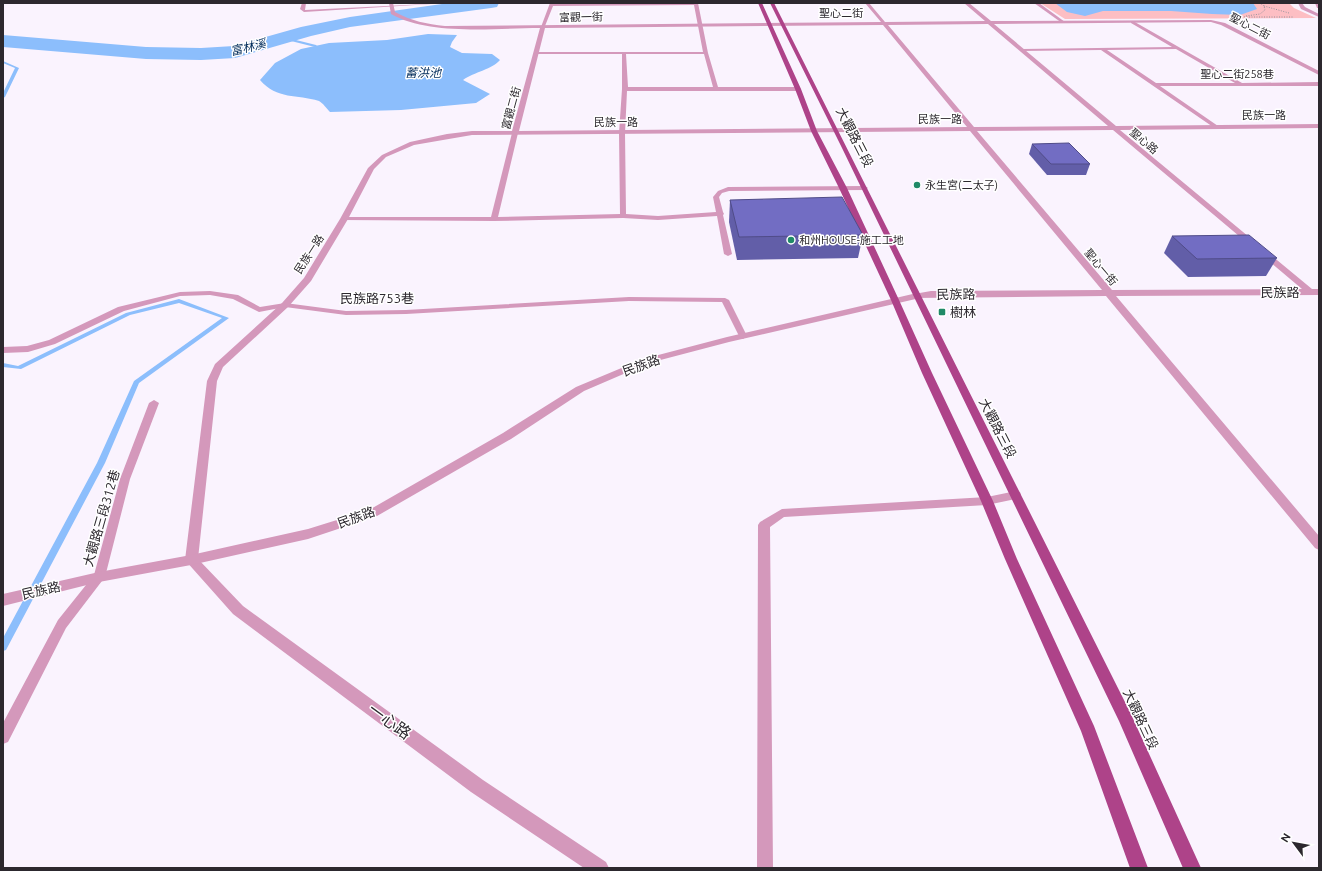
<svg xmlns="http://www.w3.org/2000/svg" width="1322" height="871" font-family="Ubuntu,'Noto Sans TC',sans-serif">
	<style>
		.green { fill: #fdbec3 }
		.water { fill: #8cbefc }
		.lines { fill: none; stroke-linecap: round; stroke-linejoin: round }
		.stream { fill: #8cbefc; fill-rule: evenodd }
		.river { fill: #8cbefc; fill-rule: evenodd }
		.path { stroke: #99939c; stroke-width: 1; stroke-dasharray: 1 1.5; stroke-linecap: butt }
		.service { fill: #d498bb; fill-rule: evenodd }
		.minor { fill: #d498bb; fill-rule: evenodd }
		.tertiary { fill: #d498bb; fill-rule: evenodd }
		.primary { fill: #ae4389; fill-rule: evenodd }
		.wall { fill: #625ea8 }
		.building { fill: #726dc3; stroke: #504c88 }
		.poi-dot { fill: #208a67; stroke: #fff; stroke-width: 1.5 }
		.labels { text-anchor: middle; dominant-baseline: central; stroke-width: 3; stroke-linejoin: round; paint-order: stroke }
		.far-street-label { font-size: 11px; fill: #2c282e; stroke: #fff }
		.far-poi-label { font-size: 11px; fill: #2c282e; stroke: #fff; text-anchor: start }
		.far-water-label { font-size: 12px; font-style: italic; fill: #002b5a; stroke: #fff }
		.street-label { font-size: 13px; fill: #2c282e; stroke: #fff }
		.poi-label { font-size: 13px; fill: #2c282e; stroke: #fff; text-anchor: start }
		.near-street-label { font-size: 16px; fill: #2c282e; stroke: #fff }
	</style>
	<rect width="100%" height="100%" fill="#faf3fe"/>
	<path class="green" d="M1040 3H1289L1294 8 1316 18 1065 19Z"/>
	<g class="water">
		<path d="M1055 3H1253L1257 9 1240 15 1212 14 1171 11H1103L1085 16 1067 12Z"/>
		<path d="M428 34 457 35 452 42 450 47 462 53 492 54 500 60C493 69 474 72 463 80L490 94 476 103 401 110 330 112C327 109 323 103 319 101 297 94 277 100 260 80L275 63 301 49 329 43 387 40Z"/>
	</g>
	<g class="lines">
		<g class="stream">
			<path d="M284 37 316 45 317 46 315 47 283 39Z"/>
			<path d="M3 61 19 68 5 97 3 98V93L15 68 3 63Z"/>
			<path d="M179 299 229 318 139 383 105 463 6 650 3 651V638L97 463 134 381 222 318 179 303 130 315 21 369 3 367V363L18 366 126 313Z"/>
		</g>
		<path class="river" d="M449 3H499L497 7 491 8 350 27 311 36 235 58 201 60 146 59 3 47V35L146 47 201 48 234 46 301 27 350 17Z"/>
		<g class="path">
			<path d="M1264 6 1289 13"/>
			<path d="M1246 16 1260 14 1265 10 1264 6 1260 3"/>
			<path d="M1244 17H1293"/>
		</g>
		<g class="service">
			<path d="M302 3H306L305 10 447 3 304 12 300 9Z"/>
			<path d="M550 3H698L708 53 718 87H798L801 89 798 91H627L625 133 626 214 658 216 716 212 713 197 718 191 728 187 865 186 868 188 865 190 729 191 722 193 719 197 723 212 724 214 723 215 732 254 728 256 724 254 717 216 658 220 623 218 494 221 342 220V218L344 217H491L512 133 515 131 518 133 498 217 620 214 619 133 622 89V54H537L535 53 537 52H703L694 5 553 6 545 26 541 27ZM626 54H704L713 87H628Z"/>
			<path d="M1034 3H1039L1065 22 1062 23Z"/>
			<path d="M1131 21H1133L1242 83 1319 82V86H1160L1218 126V128L1216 129 1101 50 1022 51 1020 50 1022 49 1172 47 1131 23ZM1176 49 1235 83H1156L1107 50Z"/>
			<path d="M210 291 238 295 260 307 285 303 346 311 406 310 629 297 725 298 729 300 747 336 743 339 740 338 722 302 629 301 406 314 346 315 285 307 259 312 233 299 210 295 180 296 124 311 55 344 28 352 3 353V347L27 346 49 340 118 307 180 292Z"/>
			<path d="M154 400 159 403 130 479 105 577 66 628 8 742 3 744V723L58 620 94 575 120 479 149 403Z"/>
			<path d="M1016 491 1020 492 1021 495 1020 498 987 505 784 517 770 527 773 868H757L758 525 760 522 782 509 987 497Z"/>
		</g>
		<path class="minor" d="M389 3H393L395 12C411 21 427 24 445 26L881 22 865 3H869L885 22 985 21 964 3H969L991 21 1211 20 1225 23 1319 71V75L1317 74 1221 25 1211 22 994 24 1116 126 1319 124V128L1120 130 1312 289H1319V295L1116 296 1319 536V550L1315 548 1106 296 914 298 913 296 914 294 931 291 1102 290 970 131 472 135 414 145 386 157 374 169 348 219 311 281 288 307 223 367 217 381 198 559 243 606 483 780 606 862 609 868H584L471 792 233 614 185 560 207 381 215 364 282 303 304 278 340 219 368 168 382 155 410 142 447 134 472 131H512L540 28C496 28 430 36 391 14ZM988 24 1108 126 974 127 888 25ZM883 25 967 127 519 131 545 28ZM1113 130 1302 289 1112 290 977 131Z"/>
		<g class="tertiary">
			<path d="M1298 3H1302L1305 7 1319 14V17L1301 9Z"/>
			<path d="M1315 3H1319V8H1317Z"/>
			<path d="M917 293 921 296 920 298 729 342 649 363 584 391 511 439 377 516 308 539 191 565 99 582 3 606V594L99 572 191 555 308 529 369 510 503 433 576 387 643 359 727 337Z"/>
		</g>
		<g class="primary">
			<path d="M758 3H762L801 89 817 131 847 188 899 300 932 373 993 501 1017 559 1094 726 1148 868H1130L1081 731 1005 559 981 501 922 373 891 300 839 188 811 131 795 89Z"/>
			<path d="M770 3H774L1130 712 1201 868H1183L1119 721 842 148Z"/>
		</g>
	</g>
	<g class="wall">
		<path d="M1032 144 1090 164 1086 175H1047L1029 154Z"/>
		<path d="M730 200 863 235 858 258 737 260 729 222Z"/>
		<path d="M1172 236 1277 258 1266 276 1188 277 1164 253Z"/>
	</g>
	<g class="building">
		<path d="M1069 143 1090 164H1051L1032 144Z"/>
		<path d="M842 197 863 235 739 237 730 200Z"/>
		<path d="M1249 235 1277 258 1197 259 1172 236Z"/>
	</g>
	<g class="poi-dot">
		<circle cx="917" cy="185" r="4"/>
		<circle cx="791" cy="240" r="4"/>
		<rect x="938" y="308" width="8" height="8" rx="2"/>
	</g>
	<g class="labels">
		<g class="far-street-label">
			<text x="841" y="13">聖心二街</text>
			<text transform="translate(581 17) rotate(-1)">富觀一街</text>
			<text transform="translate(1250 26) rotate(27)">聖心二街</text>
			<text x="1237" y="74">聖心二街258巷</text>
			<text transform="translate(511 108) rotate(-75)">富觀二街</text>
			<text x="1264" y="115">民族一路</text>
			<text x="940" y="119">民族一路</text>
			<text x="616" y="122">民族一路</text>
			<text transform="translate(1144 141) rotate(40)">聖心路</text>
			<text transform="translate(309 254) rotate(-57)">民族一路</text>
			<text transform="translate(1101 267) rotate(50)">聖心一街</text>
		</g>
		<g class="far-poi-label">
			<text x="925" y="185">永生宮(二太子)</text>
			<text x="799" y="240">和州HOUSE-施工工地</text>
		</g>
		<g class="far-water-label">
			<text transform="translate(248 47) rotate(-13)">富林溪</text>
			<text x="423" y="72">蓄洪池</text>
		</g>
		<g class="street-label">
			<text transform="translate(855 137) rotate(63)">大觀路三段</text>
			<text x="1280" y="292">民族路</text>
			<text transform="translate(956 294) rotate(-1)">民族路</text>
			<text x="377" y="298">民族路753巷</text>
			<text transform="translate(641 365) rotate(-20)">民族路</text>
			<text transform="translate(998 428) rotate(63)">大觀路三段</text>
			<text transform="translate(356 517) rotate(-20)">民族路</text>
			<text transform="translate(101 518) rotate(-74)">大觀路三段312巷</text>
			<text transform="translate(41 590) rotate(-13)">民族路</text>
			<text transform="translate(1141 719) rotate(65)">大觀路三段</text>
		</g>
		<g class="poi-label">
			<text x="950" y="312">樹林</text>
		</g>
		<g class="near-street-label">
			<text transform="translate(390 721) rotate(36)">一心路</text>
		</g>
	</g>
	<rect width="1322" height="871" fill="none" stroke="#2c282e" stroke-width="8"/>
	<g transform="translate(1294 843) rotate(302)" stroke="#ffffff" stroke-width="3" paint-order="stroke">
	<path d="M0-3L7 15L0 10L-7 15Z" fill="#2c282e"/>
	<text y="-6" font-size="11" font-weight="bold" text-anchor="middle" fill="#2c282e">N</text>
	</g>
</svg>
